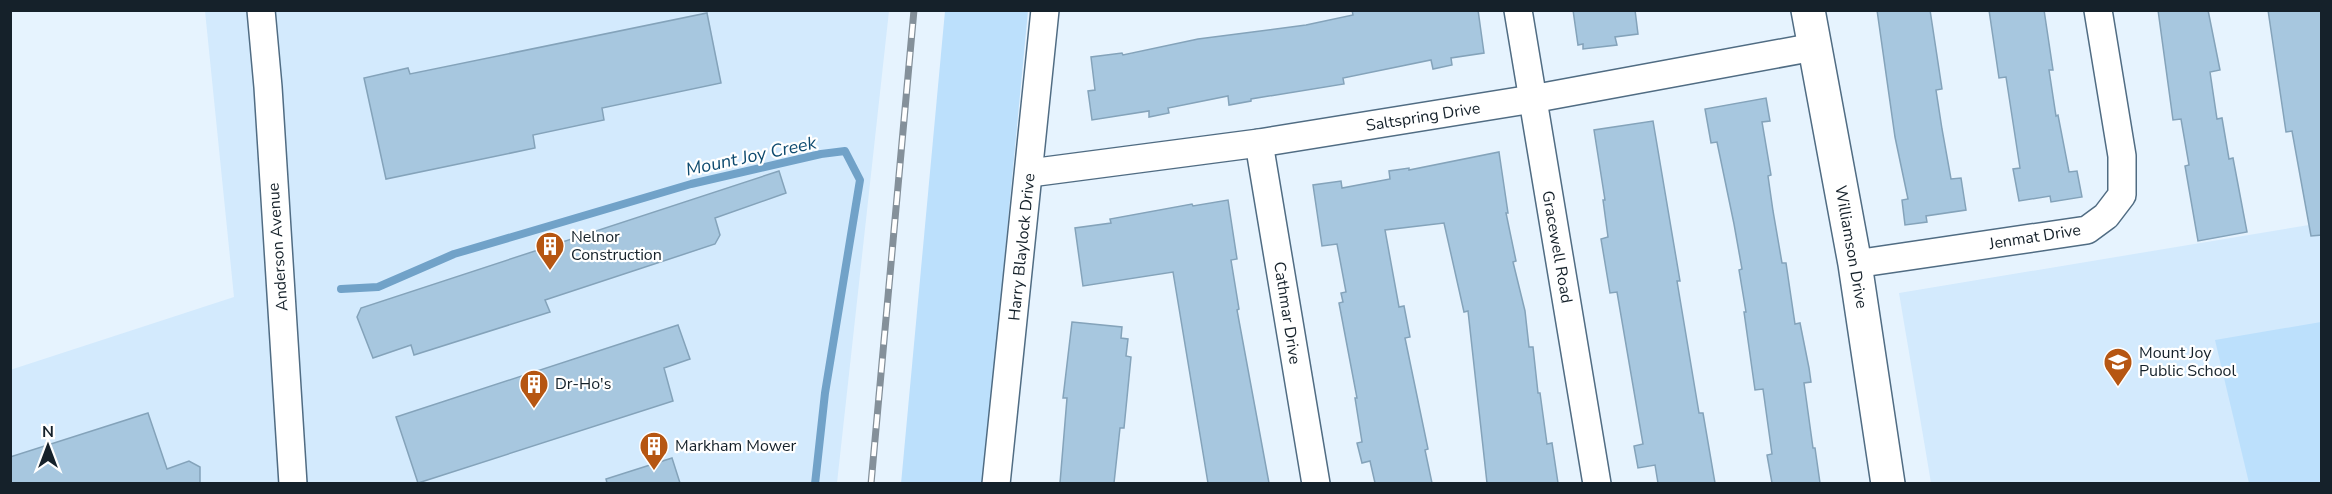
<svg xmlns="http://www.w3.org/2000/svg" width="2332" height="494" font-family="'Nunito Sans',sans-serif">
	<style>
		.built { fill: #d3eafd }
		.green { fill: #bce0fc }
		.lines { fill: none; stroke-linecap: round; stroke-linejoin: round }
		.stream { stroke: #71a2c8; stroke-width: 8 }
		.building { fill: #a7c7df; stroke: #84a3ba; stroke-width: 1.5 }
		.minor-casing { stroke: #506c83; stroke-width: 30 }
		.tertiary-casing { stroke: #506c83; stroke-width: 36 }
		.minor { stroke: #fff; stroke-width: 27 }
		.tertiary { stroke: #fff; stroke-width: 33 }
		.rail-casing { stroke: #84909a; stroke-width: 7 }
		.rail { stroke: #fff; stroke-width: 4.5; stroke-dasharray: 14; stroke-linecap: butt }
		.labels { text-anchor: middle; dominant-baseline: central; stroke-width: 4.5; stroke-linejoin: round; paint-order: stroke }
		.street-label { font-size: 16px; fill: #15212a; stroke: #fff }
		.poi-label { font-size: 16px; fill: #15212a; stroke: #fff; text-anchor: start }
		.water-label { font-size: 18px; font-style: italic; fill: #0d4a6f; stroke: #fff }
	</style>
	<rect width="100%" height="100%" fill="#e6f3fe"/>
	<g class="built">
		<path d="M205 11H889L837 483H11L10 370 234 297Z"/>
		<path d="M2321 223V483H1931L1899 293Z"/>
	</g>
	<g class="green">
		<path d="M945 11H1028L983 483 901 484Z"/>
		<path d="M2321 322V483H2249L2215 340Z"/>
	</g>
	<g class="lines">
		<path class="stream" d="M341 289 378 287 454 254 691 184 821 154 845 151 860 180 825 393 815 484"/>
	</g>
	<g class="building">
		<path d="M1352 10H1478L1484 53 1451 58 1452 65 1433 69 1431 60 1343 78 1344 84 1251 99V101L1229 105 1228 96 1168 108 1169 113 1149 117V111L1092 120 1088 91 1095 90 1091 57 1122 53 1123 55 1198 39 1306 25 1353 15Z"/>
		<path d="M1573 10H1635L1638 34 1615 37 1617 45 1583 49V44L1578 45Z"/>
		<path d="M1877 10H1930L1942 89 1936 90 1942 129 1951 179 1961 178 1966 210 1926 216 1927 222 1905 225 1902 200 1908 199 1895 137Z"/>
		<path d="M1989 10H2044L2053 70H2049L2056 116 2058 115 2069 172 2077 171 2082 197 2051 202 2050 196 2019 201 2013 169 2020 168 2006 77 1999 78Z"/>
		<path d="M2158 10H2208L2220 70 2210 72 2217 119 2222 118 2229 159 2233 158 2247 232 2198 241 2185 166 2189 165 2181 119 2173 120Z"/>
		<path d="M2268 10H2322V235L2311 236 2292 131 2286 132Z"/>
		<path d="M707 13 721 83 602 108 604 120 533 135 535 148 386 179 364 78 408 68 410 74Z"/>
		<path d="M1766 98 1770 121 1762 122 1771 175 1768 176 1773 211 1782 263H1786L1795 324 1800 323 1809 368 1811 382 1804 383 1813 448H1815L1820 483H1772L1767 455 1772 454 1763 389 1755 390 1744 312H1746L1739 270 1742 269 1734 224 1717 142 1711 143 1705 109Z"/>
		<path d="M1653 121 1680 281H1677L1699 413H1703L1715 483H1658L1655 465 1638 468 1634 446 1643 444 1617 292 1610 293 1601 239 1608 237 1603 200H1605L1594 130Z"/>
		<path d="M1499 152 1508 213H1506L1516 261 1513 262 1525 311 1529 347H1533L1538 393H1540L1547 444 1552 443 1558 483H1487L1468 311 1464 312 1444 223 1385 230 1399 307 1404 306 1410 337 1405 338 1428 449 1425 450 1432 483H1375L1370 461 1362 463 1357 443 1362 442 1355 398H1357L1339 303 1343 302 1341 293 1346 292 1337 244 1322 246 1313 185 1341 181 1342 188 1390 179 1389 171 1409 168V170Z"/>
		<path d="M779 171 786 193 715 218 720 235 715 244 545 300 550 312 414 355 411 345 373 358 357 317 361 308Z"/>
		<path d="M1228 200 1237 259 1231 260 1239 309 1237 310 1269 483H1208L1173 272 1083 286 1075 228 1111 223 1110 219 1192 204 1193 206Z"/>
		<path d="M1072 322 1122 327 1121 338 1128 339 1126 356 1131 357 1124 428H1120L1114 483H1060L1067 398H1063Z"/>
		<path d="M678 325 690 359 664 368 673 401 418 483 396 417Z"/>
		<path d="M148 413 167 469 189 461 200 467V483H10V457Z"/>
		<path d="M672 458 680 483H607L606 479Z"/>
	</g>
	<g class="lines">
		<g class="minor-casing">
			<g id="minor">
				<path d="M261 10 268 87 293 484"/>
				<path d="M1518 10 1597 484"/>
				<path d="M1259 143 1316 484"/>
				<path d="M1030 173 1259 143 1532 99 1814 47"/>
				<path d="M1855 264 2087 230 2106 216 2122 195V156L2098 10"/>
				<path d="M996 484 1045 10"/>
			</g>
		</g>
		<g class="tertiary-casing">
			<path id="tertiary" d="M1808 10 1855 264 1888 484"/>
		</g>
		<use href="#minor" class="minor"/>
		<use href="#tertiary" class="tertiary"/>
		<g class="rail-casing">
			<path id="rail" d="M871 484 914 10"/>
		</g>
		<use href="#rail" class="rail"/>
	</g>
	<defs>
		<g id="building-pin" transform="scale(1.5)"><path d="M0 17L-7.5 6A9.5 9.5 0 1 1 7.5 6Z" fill="#b65612" stroke="#fff"/><path d="M-4-6H4V6H1V3H-1V6H-4ZM-2.5-4.3h1.7v1.8h-1.7ZM.8-4.3h1.7v1.8H.8ZM-2.5-1h1.7V.8h-1.7ZM.8-1h1.7V.8H.8Z" fill="#fff"/></g>
		<g id="school-pin" transform="scale(1.5)"><path d="M0 17L-7.5 6A9.5 9.5 0 1 1 7.5 6Z" fill="#b65612" stroke="#fff"/><path d="M0-5L7-2L0 1L-7-2ZM-4 1L0 2.5L4 1V4Q0 6-4 4Z" fill="#fff"/></g>
	</defs>
	<g fill-rule="evenodd">
		<use href="#building-pin" x="550" y="246"/>
		<use href="#school-pin" x="2118" y="362"/>
		<use href="#building-pin" x="534" y="384"/>
		<use href="#building-pin" x="654" y="446"/>
	</g>
	<g class="labels">
		<g class="street-label">
			<text transform="translate(1423 117) rotate(-9)">Saltspring Drive</text>
			<text transform="translate(2035 237) rotate(-9)">Jenmat Drive</text>
			<text transform="translate(278 247) rotate(-94)">Anderson Avenue</text>
			<text transform="translate(1022 247) rotate(-84)">Harry Blaylock Drive</text>
			<text transform="translate(1557 247) rotate(80)">Gracewell Road</text>
			<text transform="translate(1851 247) rotate(80)">Williamson Drive</text>
			<text transform="translate(1287 313) rotate(81)">Cathmar Drive</text>
		</g>
		<g class="poi-label">
			<text x="571" y="237">Nelnor<tspan x="571" dy="18">Construction</tspan></text>
			<text x="2139" y="353">Mount Joy<tspan x="2139" dy="18">Public School</tspan></text>
			<text x="555" y="384">Dr-Ho's</text>
			<text x="675" y="446">Markham Mower</text>
		</g>
		<g class="water-label">
			<text transform="translate(751 156) rotate(-12)">Mount Joy Creek</text>
		</g>
	</g>
	<rect width="2332" height="494" fill="none" stroke="#15212a" stroke-width="24"/>
	<g transform="translate(48 446)" stroke="#ffffff" stroke-width="4.5" paint-order="stroke">
	<path d="M0-4.5L10 22L0 15L-10 22Z" fill="#15212a"/>
	<text y="-9" font-size="16" font-weight="bold" text-anchor="middle" fill="#15212a">N</text>
	</g>
</svg>
